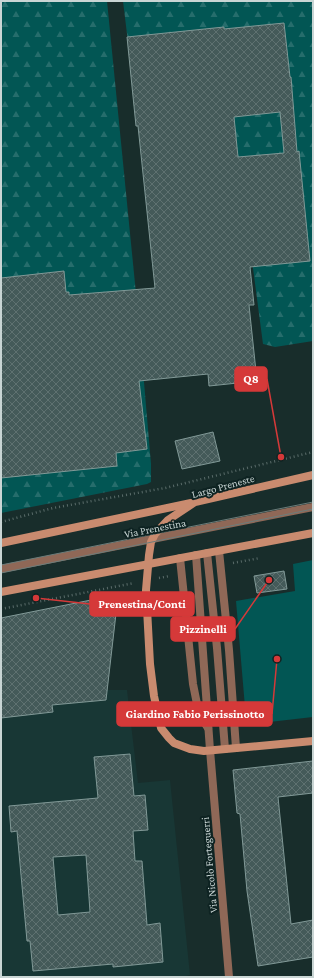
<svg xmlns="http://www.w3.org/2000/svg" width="314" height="978" font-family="'Crimson Pro',serif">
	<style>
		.built { fill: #183735 }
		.green { fill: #025654 }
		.forest { fill: url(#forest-firs) }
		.building { fill: url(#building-cross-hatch); stroke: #819997; fill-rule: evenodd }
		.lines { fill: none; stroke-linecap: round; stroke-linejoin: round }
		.path { stroke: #5a6c6a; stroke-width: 2.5; stroke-dasharray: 1 3; stroke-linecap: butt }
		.lane { stroke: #8f6857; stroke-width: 8 }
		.street { stroke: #8f6857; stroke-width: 8 }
		.secondary { stroke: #c98b6f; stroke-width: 8 }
		.tram { stroke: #6c7d7b; stroke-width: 1 }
		.labels { text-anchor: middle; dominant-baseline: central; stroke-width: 4; stroke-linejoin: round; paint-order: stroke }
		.street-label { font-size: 11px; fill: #c9d5d4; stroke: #0e2322 }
		.leader { fill: none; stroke: #d53939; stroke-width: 1.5 }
		.callout-dot { fill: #d53939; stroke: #0e2322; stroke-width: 1.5 }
		.callout { fill: #d53939; stroke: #d53939; stroke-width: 1.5 }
		.callout-label { font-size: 12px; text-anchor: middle; font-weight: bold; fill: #fff }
	</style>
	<defs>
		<pattern id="forest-firs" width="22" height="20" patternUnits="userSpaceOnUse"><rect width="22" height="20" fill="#025654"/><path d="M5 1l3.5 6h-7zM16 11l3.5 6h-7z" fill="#266d6c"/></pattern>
		<pattern id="building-cross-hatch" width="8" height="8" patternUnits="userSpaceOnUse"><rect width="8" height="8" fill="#445a59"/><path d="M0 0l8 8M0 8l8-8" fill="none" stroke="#5e7170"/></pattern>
	</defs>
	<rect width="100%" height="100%" fill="#182d2b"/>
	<path class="built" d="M107 690H127L138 783 170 780 190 975 182 977H1V718L53 712 52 705 106 700Z"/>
	<path class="green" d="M313 560V717L252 724 246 719 236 601 295 591 293 564Z"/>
	<g class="forest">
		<path d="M1 1H107L139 324 151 464V482L147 484 1 513Z"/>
		<path d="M123 1H313V341L275 347 263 344 236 139 141 149Z"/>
	</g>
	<g class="building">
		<path d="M284 23 290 77H291L297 152 299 151 310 261 250 267 254 305H249L257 381 209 386 208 374 139 381 147 449 116 453 117 466 1 478V278L64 271 66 292H69V295L155 288 138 126H136L127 37 224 27V29ZM280 112 284 153 238 157 234 117Z"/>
		<path d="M213 432 220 461 182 469 175 441Z"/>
		<path d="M284 571 287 589 257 593 254 576Z"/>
		<path d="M116 595 117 605 106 700 52 705 53 712 1 718V618Z"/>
		<path d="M130 754 134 796 145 795 148 830 133 831 135 861H142L147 925 160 923 163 962 113 967V964L33 971 30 941H27L17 831 11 832 9 806 98 798 94 757ZM86 855 90 912 58 915 53 857Z"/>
		<path d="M313 761V793L278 797 291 924 313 920V957L258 966 247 891 240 814 237 813 233 770Z"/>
	</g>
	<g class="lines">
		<g class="path">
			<path d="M1 522 53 508 165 488 313 452"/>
			<path d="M233 563 260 558"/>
			<path d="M159 578 170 576"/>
			<path d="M1 609 134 583"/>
		</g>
		<g class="lane">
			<path d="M219 551 229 650 236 748"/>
			<path d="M207 553 217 648 225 749"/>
			<path d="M196 555 210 750"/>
			<path d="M180 558 193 684 199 714 208 728"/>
			<path d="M1 569 313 507"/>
		</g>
		<path class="street" d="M210 750 229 977"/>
		<g class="secondary">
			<path d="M313 475 195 502 168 520 155 534 151 542 149 555 146 590 150 664 154 696 161 728 169 738 174 743 190 749 204 751 313 741"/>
			<path d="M1 543 191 503"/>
			<path d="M1 592 313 533"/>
		</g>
		<g class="tram">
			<path d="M1 565 313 502"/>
			<path d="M1 573 313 509"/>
		</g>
	</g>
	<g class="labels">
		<g class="street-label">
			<text transform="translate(223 486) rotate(-15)">Largo Preneste</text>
			<text transform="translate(155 528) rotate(-11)">Via Prenestina</text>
			<text transform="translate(209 865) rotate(-95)">Via Nicolò Forteguerri</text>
		</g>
	</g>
	<path class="leader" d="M281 457L267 379M36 598L90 604M269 580L235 629M277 659L272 714"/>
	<g class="callout-dot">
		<circle cx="281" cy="457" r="4"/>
		<circle cx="36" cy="598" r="4"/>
		<circle cx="269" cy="580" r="4"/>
		<circle cx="277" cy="659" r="4"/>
	</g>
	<g class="callout">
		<rect x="235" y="367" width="32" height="24" rx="4"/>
		<rect x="90" y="592" width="104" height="24" rx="4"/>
		<rect x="171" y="617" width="64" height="24" rx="4"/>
		<rect x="117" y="702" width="155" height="24" rx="4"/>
	</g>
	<g class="callout-label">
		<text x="251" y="383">Q8</text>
		<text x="142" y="608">Prenestina/Conti</text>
		<text x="203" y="633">Pizzinelli</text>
		<text x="195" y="718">Giardino Fabio Perissinotto</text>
	</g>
	<rect width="314" height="978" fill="none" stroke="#c9d5d4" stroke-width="4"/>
</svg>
